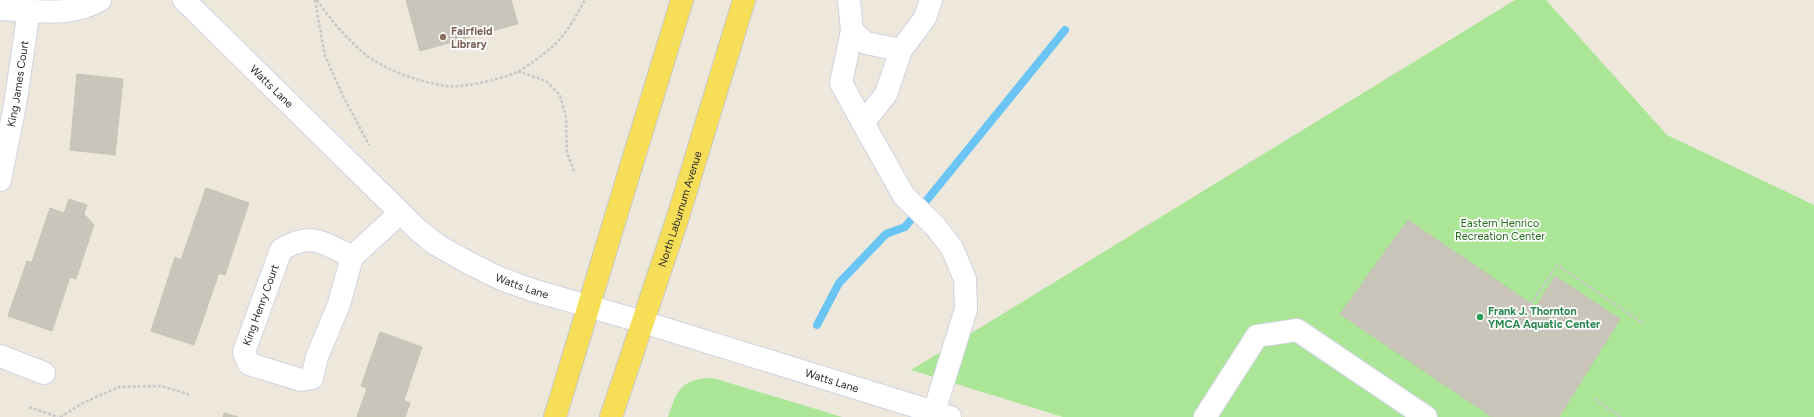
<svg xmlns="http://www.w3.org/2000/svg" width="1814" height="417" font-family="Figtree,sans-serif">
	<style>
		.green { fill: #abe696 }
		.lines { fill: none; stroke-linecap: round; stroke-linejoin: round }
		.stream { stroke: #6ac5f4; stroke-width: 8 }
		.building { fill: #c9c5bb; stroke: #c9c3b5 }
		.minor-casing { stroke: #d1d3e4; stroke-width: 24 }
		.major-casing { stroke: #c8c8c8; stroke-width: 24 }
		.path { stroke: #c8c8c8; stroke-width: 2.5; stroke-dasharray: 3 2; stroke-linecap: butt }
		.minor { stroke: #fff; stroke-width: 22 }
		.major { stroke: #f7de57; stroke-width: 22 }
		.education-dot { fill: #8d6e63; stroke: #fff; stroke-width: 1.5 }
		.leisure-dot { fill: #2e9e5b; stroke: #fff; stroke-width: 1.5 }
		.labels { text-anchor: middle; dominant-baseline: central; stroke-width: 3.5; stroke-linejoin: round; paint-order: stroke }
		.education-label { font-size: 11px; font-weight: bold; fill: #785e54; stroke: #fff; text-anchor: start }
		.street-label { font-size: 11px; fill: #2b2b2b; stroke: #fff }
		.park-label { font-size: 11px; fill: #226b17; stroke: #fff }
		.leisure-label { font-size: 11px; font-weight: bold; fill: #27864d; stroke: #fff; text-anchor: start }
	</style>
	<rect width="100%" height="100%" fill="#ede7dc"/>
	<g class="green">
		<path d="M1515 0H1546L1667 135 1814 205V417H1063L911 370Z"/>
		<path d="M710 378 716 379 842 417H668C676 392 681 379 710 378Z"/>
	</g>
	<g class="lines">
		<path class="stream" d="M817 325 839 283 886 234 905 227 1065 30"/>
	</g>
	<g class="building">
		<path d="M406 0H511L518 24 420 51Z"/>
		<path d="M77 74 123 79 115 155 70 150Z"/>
		<path d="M206 188 249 203 225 275 219 273 194 345 151 331 175 257 181 260Z"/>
		<path d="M69 199 87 205 84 214 94 225 76 279 70 277 52 331 8 316 27 261 32 262 50 208 64 213Z"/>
		<path d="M1408 220 1536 307 1555 276 1620 319 1559 417H1492L1340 314Z"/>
		<path d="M380 332 422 347 404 400 410 403 405 417H357L367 388 361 386Z"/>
		<path d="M224 413 238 417H223Z"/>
	</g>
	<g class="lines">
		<g class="minor-casing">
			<g id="minor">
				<path id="s1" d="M184 0 418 230 437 245 467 262 499 278 532 290 643 322 950 417"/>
				<path d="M849 0 852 31 866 43 901 50 925 18 931 0"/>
				<path d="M0 9C32 10 71 18 100 0"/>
				<path d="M852 31 841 83 863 123 886 94 901 50"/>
				<path d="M863 123 904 196 935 226 952 248 965 279 966 309 934 412"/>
				<path id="s2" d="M0 180 15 105 29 10"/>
				<path d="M352 257C324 243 310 231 281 250L244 352 249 364 301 380 312 378 317 357 339 304 352 257 400 213"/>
				<path d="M0 356 44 373"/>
				<path d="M1205 417 1257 336 1297 330 1426 417"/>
			</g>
		</g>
		<g class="major-casing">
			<g id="major">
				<path d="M555 417C596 278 640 139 682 0"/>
				<path id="s3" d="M611 417 677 220 744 0"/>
			</g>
		</g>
		<g class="path">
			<path d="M315 0 325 56 344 98 369 145"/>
			<path d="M317 0C331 21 354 48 375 61 396 74 422 82 446 86 462 88 503 79 517 72 529 66 542 55 552 47 566 35 576 16 585 0"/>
			<path d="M518 71 546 81 560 95 566 117 567 153 574 171"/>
			<path d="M1531 304 1557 265 1644 324"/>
			<path d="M1594 399 1621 417"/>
			<path d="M29 407 58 417"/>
			<path d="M60 417 85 402 119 387 161 386 191 395"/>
		</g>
		<use href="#minor" class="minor"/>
		<use href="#major" class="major"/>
	</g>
	<circle class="education-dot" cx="443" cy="37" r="4"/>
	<circle class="leisure-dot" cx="1480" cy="317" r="4"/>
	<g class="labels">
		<g class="education-label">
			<text x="451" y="31">Fairfield<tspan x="451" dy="13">Library</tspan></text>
		</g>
		<g class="street-label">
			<text stroke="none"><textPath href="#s2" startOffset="98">King James Court</textPath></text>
			<text stroke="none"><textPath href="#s1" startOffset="123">Watts Lane</textPath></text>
			<text stroke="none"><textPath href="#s3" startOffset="219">North Laburnum Avenue</textPath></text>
			<text stroke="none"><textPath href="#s1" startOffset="447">Watts Lane</textPath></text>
			<text transform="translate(261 305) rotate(-70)">King Henry Court</text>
			<text stroke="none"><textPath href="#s1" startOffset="771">Watts Lane</textPath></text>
		</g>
		<g class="park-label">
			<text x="1500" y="223">Eastern Henrico<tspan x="1500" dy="13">Recreation Center</tspan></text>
		</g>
		<g class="leisure-label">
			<text x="1488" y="311">Frank J. Thornton<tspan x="1488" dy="13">YMCA Aquatic Center</tspan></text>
		</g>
	</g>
</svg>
